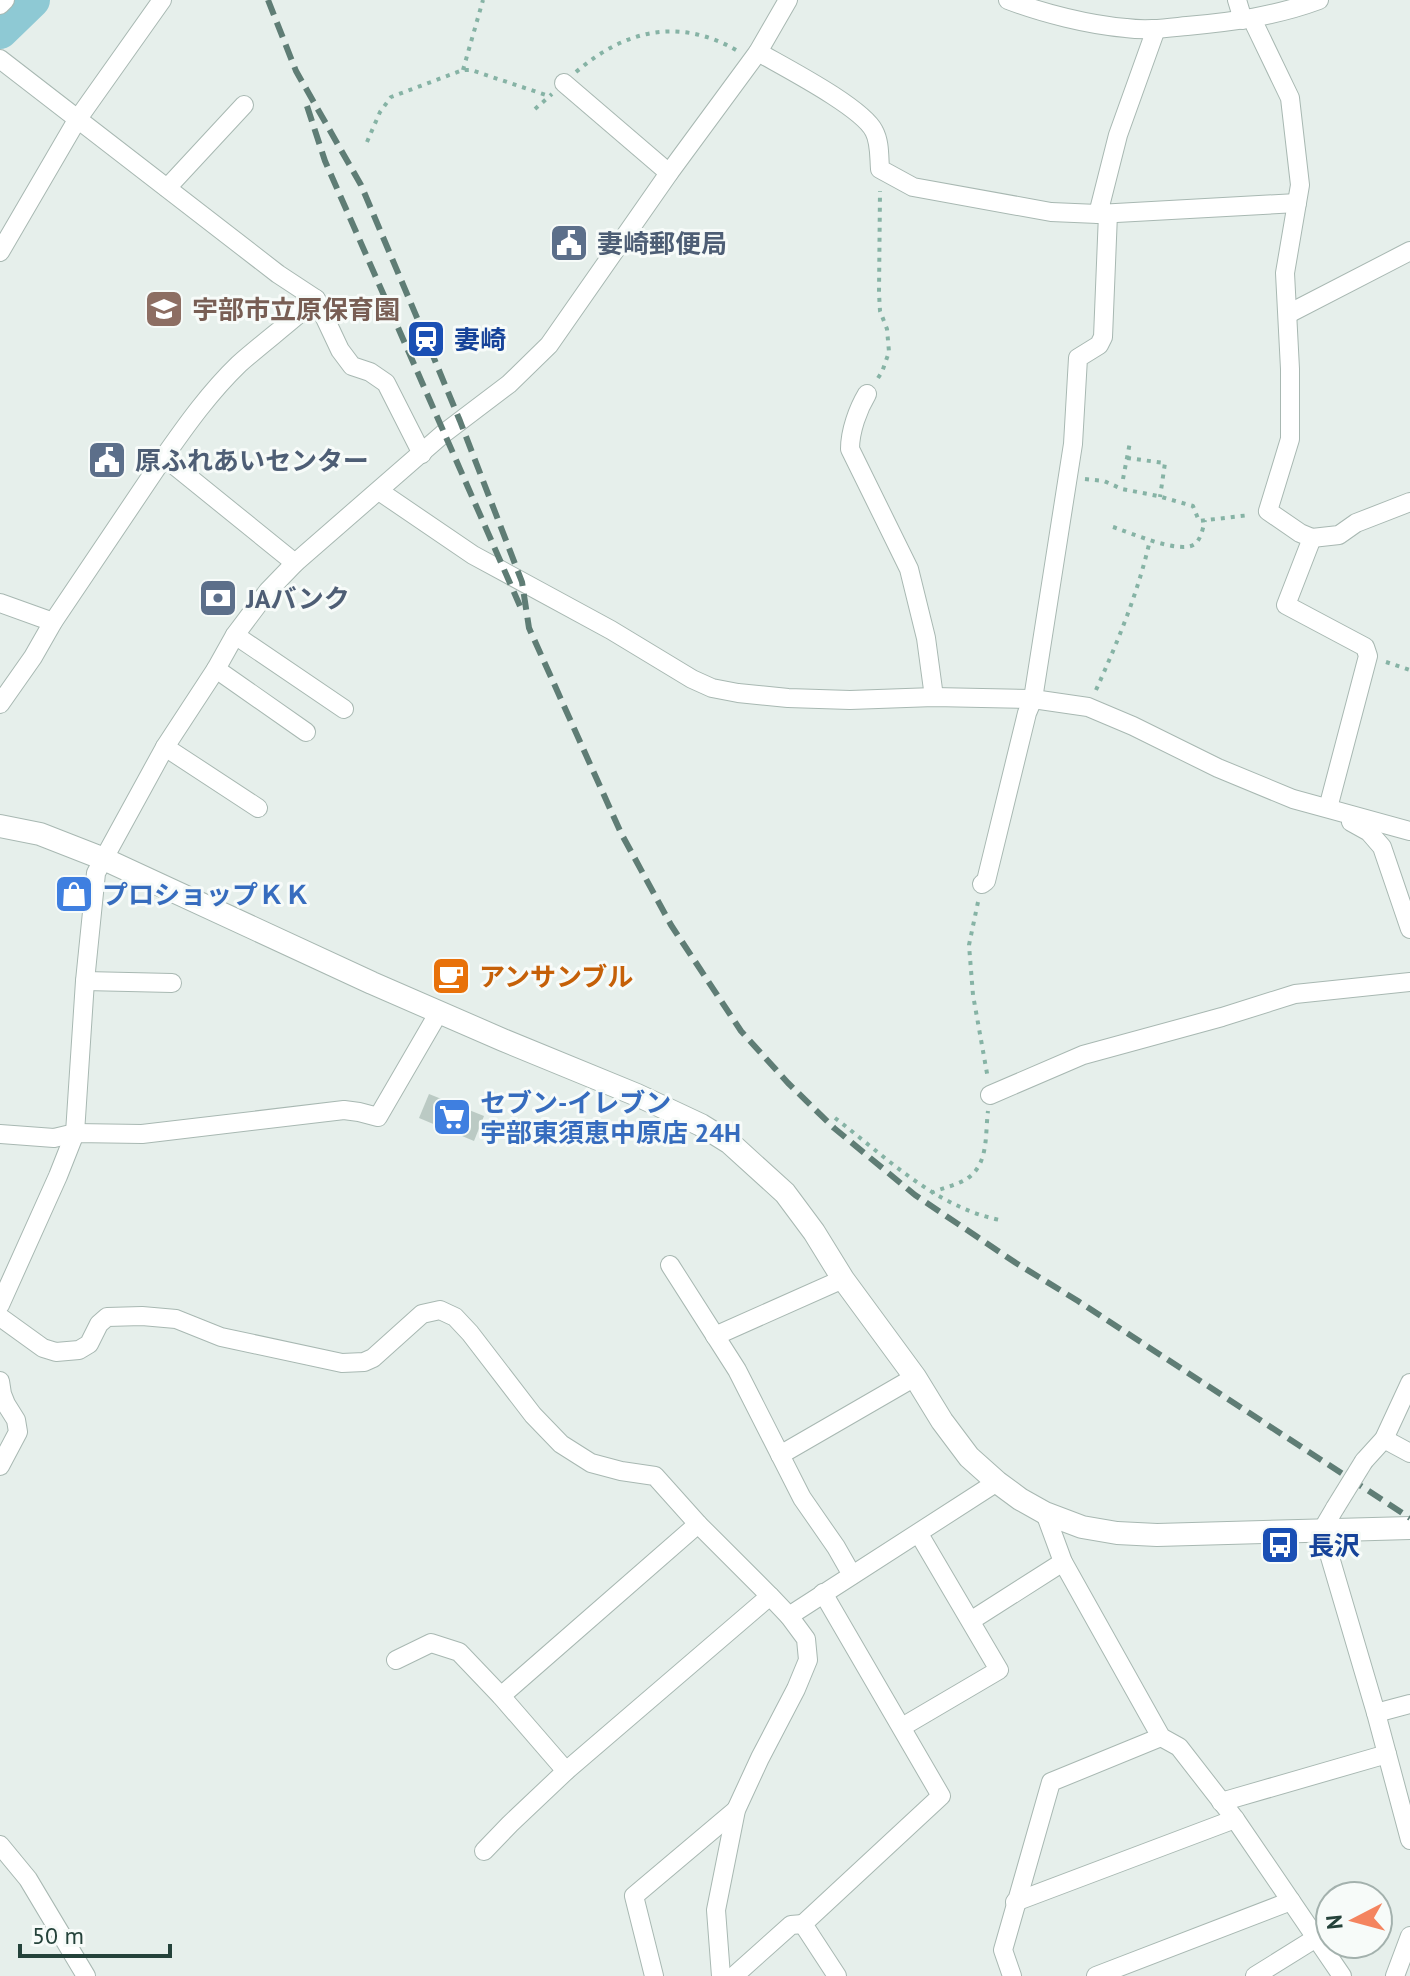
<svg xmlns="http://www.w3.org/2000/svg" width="1410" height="1976" font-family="'PT Sans','Noto Sans JP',sans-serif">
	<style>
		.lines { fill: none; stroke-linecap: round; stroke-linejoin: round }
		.river { stroke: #8ec9d4; stroke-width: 36 }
		.building { fill: #bbcac4 }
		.minor-casing { stroke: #a8b8b2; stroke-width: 20 }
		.tertiary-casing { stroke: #a8b8b2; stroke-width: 24 }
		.path { stroke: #86b3a5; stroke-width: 4; stroke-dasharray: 4 6; stroke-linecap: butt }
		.minor { stroke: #fff; stroke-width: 18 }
		.tertiary { stroke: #fff; stroke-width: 22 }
		.rail { stroke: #5f7d75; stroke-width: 6; stroke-dasharray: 16 8; stroke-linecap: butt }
		.minor-bridge-casing { stroke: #a8b8b2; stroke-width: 20; stroke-linecap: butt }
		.minor-bridge { stroke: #fff; stroke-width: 18 }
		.labels { text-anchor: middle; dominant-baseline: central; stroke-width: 6; stroke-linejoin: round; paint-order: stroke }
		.service-label { font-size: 26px; font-weight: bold; fill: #4e5e75; stroke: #f7fbf9; text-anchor: start }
		.education-label { font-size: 26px; font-weight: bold; fill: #785e54; stroke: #f7fbf9; text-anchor: start }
		.transit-label { font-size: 26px; font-weight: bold; fill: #164399; stroke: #f7fbf9; text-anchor: start }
		.shop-label { font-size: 26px; font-weight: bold; fill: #366cbe; stroke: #f7fbf9; text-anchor: start }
		.food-label { font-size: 26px; font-weight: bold; fill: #c56008; stroke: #f7fbf9; text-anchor: start }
	</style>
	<rect width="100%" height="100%" fill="#e6efeb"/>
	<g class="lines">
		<path class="river" d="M0 31 32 0"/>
	</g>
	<path class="building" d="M429 1094 484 1116 474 1141 419 1118Z"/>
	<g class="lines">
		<g class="minor-casing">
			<g id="minor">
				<path d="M1008 0C1042 13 1089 25 1126 28 1147 31 1167 28 1187 26 1232 22 1276 16 1319 0"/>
				<path d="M1237 0 1243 20"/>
				<path d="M0 5 5 0"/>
				<path d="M1252 19 1290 98 1300 185 1285 273 1290 369V439L1268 511 1300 533 1312 538 1286 605 1365 647 1368 656 1328 808"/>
				<path d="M1156 29 1118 135 1098 214 1297 203"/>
				<path d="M758 52C784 67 862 107 874 131 880 142 879 156 880 169L913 187 1051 212 1098 214"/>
				<path d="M0 59 278 274 316 299 340 350 352 366 370 372 386 383 422 454"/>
				<path d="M564 83 669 173"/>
				<path d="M167 188 244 105"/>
				<path d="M0 252 77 120 162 0"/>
				<path d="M1288 314 1410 251"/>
				<path d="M867 394C858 409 850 431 850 449L909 569 926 638 934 697"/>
				<path d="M164 457C187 424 210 392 239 364 264 342 291 322 316 299"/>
				<path d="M379 491 473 555 611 630 692 679 712 688 738 693 788 698 850 700 934 697 1033 699 1088 707 1133 726 1218 768 1293 799 1410 831"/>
				<path d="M1312 538 1339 535 1356 523 1410 502"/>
				<path d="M0 603 53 622"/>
				<path d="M235 635 344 709"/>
				<path d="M216 669 306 732"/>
				<path d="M0 704 33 657 53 622 164 457 295 563"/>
				<path d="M165 747 258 808"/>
				<path d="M1351 822 1369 832 1382 847 1410 929"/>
				<path d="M982 884 986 881 1027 713 1033 699 1073 444 1078 358 1099 345 1103 337 1108 214"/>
				<path d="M85 981 172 983"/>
				<path d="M990 1095 1083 1055 1222 1017 1295 994 1410 982"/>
				<path d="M0 1134 54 1138 75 1133 142 1134 344 1110 359 1112 378 1117 439 1012"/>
				<path d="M670 1265 737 1370 802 1498 836 1547 852 1575"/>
				<path d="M0 1305 58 1176 75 1133 85 981 96 873 165 747 216 669 235 635 268 591 295 563 443 434 509 384 549 345 669 173 758 52 788 0"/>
				<path d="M0 1317 43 1348 56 1352 79 1350 89 1344 99 1324 107 1317 142 1316 176 1319 221 1337 342 1363 364 1362 373 1358 422 1314 440 1310 455 1317 470 1333 533 1415 561 1444 591 1463 621 1471 655 1476 698 1524 770 1596"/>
				<path d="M715 1336 843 1279"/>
				<path d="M0 1381 2 1394 6 1404 16 1420 18 1432 0 1466"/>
				<path d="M1384 1439 1410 1453"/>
				<path d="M780 1455 915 1377"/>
				<path d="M1364 1461 1384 1439 1410 1383"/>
				<path d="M1335 1508 1322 1530 1376 1713 1410 1840"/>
				<path d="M1045 1513 1063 1562 1161 1737 1179 1747 1235 1819 1342 1976"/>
				<path d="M823 1593 941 1796 803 1924 837 1976"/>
				<path d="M972 1620 1063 1562"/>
				<path d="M396 1660 431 1643 459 1652 501 1696 566 1771"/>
				<path d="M501 1696 698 1524"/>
				<path d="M1376 1713 1410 1704"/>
				<path d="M902 1727 999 1670 919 1534"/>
				<path d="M1221 1802 1387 1754"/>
				<path d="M0 1845 28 1879 86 1976"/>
				<path d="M484 1851 510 1824 566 1771 770 1596 789 1616 997 1482"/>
				<path d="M1015 1902 1235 1819"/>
				<path d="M654 1976 634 1896 736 1810"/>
				<path d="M721 1976 716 1910 736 1810 760 1758 796 1689 808 1660 806 1639 789 1616"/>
				<path d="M734 1976 791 1925 803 1924"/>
				<path d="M1012 1976 1003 1950 1051 1782 1161 1737"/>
				<path d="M1096 1976 1291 1901"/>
				<path d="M1255 1976 1316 1938"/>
				<path d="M1395 1976 1410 1936"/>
			</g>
		</g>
		<g class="tertiary-casing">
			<path id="tertiary" d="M0 826 40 834 104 859 372 983 503 1040 637 1095 701 1125 730 1143 785 1193 814 1232 843 1279 915 1377 942 1421 969 1457 997 1482 1020 1499 1045 1513 1082 1527 1117 1533 1157 1535 1410 1528"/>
		</g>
		<g class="path">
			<path d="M463 70 483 0"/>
			<path d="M576 72C625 30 678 17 736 50"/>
			<path d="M535 109 552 94"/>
			<path d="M367 142 380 112 391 97 463 70H471L549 96"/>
			<path d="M878 378 882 372 889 352 887 329 880 311 879 293 880 191"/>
			<path d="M1127 458 1165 463 1160 497"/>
			<path d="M1085 479 1104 481 1122 489 1158 496 1193 506 1199 521 1250 515"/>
			<path d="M1123 479 1130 442"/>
			<path d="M1113 527C1129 532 1180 555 1195 544 1201 539 1203 528 1205 520"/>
			<path d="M1386 662 1410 670"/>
			<path d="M1096 690C1118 641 1138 593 1150 540"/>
			<path d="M978 902 969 945 973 995 988 1079"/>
			<path d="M835 1118C886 1157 935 1207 1000 1220"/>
			<path d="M931 1193C942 1188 958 1185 968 1178 989 1163 985 1134 988 1111"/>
		</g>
		<use href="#minor" class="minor"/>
		<use href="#tertiary" class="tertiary"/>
		<g class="rail">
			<path d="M268 0 296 71 361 185 426 339 460 421 522 582 529 628 621 833 671 925 741 1031 788 1083 834 1128 915 1195 1016 1263 1078 1301 1410 1518"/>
			<path d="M307 106 325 161 520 606"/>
		</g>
		<g class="minor-bridge-casing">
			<path id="minor-bridge" d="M1335 1508 1364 1461"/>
		</g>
		<use href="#minor-bridge" class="minor-bridge"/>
	</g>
	<defs>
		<g id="civic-square" transform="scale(2)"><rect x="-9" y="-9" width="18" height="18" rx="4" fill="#5c6f8a" stroke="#f7fbf9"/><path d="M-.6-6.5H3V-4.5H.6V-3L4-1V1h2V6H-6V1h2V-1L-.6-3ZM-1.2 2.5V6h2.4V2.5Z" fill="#fff"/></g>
		<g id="school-square" transform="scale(2)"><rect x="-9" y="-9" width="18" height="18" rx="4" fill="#8d6e63" stroke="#f7fbf9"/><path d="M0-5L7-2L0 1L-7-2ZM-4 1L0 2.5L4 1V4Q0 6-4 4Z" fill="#fff"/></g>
		<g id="station-square" transform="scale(2)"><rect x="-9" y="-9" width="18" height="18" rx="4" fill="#1a4fb4" stroke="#f7fbf9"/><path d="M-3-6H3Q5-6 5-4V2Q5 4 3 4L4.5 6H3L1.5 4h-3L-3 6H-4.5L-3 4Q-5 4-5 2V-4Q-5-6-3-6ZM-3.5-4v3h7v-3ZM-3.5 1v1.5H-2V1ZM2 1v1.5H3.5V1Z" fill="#fff"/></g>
		<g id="bank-square" transform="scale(2)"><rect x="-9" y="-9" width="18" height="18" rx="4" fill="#5c6f8a" stroke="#f7fbf9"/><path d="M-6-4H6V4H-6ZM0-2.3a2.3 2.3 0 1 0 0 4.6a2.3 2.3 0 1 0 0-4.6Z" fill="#fff"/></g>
		<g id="shop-square" transform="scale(2)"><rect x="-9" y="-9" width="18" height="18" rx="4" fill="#3f7fe0" stroke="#f7fbf9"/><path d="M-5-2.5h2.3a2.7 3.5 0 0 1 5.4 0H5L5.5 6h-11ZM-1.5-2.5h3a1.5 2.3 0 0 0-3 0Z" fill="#fff"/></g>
		<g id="cafe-square" transform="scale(2)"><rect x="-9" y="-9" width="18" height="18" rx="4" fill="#e8710a" stroke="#f7fbf9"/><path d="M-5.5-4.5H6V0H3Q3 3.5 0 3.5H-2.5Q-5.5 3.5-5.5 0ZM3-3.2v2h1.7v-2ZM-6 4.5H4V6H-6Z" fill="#fff"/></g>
		<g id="supermarket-square" transform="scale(2)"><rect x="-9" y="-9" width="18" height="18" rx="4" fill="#3f7fe0" stroke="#f7fbf9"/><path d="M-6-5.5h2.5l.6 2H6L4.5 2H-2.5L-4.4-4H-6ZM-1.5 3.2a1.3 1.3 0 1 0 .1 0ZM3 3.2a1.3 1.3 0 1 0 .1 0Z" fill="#fff"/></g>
		<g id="bus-square" transform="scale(2)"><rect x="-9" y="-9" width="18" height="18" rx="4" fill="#1a4fb4" stroke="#f7fbf9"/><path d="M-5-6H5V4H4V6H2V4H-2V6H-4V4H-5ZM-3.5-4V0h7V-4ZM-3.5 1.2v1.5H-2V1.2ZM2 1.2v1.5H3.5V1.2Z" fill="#fff"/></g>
	</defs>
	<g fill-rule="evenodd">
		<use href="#civic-square" x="569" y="243"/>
		<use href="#school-square" x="164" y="309"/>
		<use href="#station-square" x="426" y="339"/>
		<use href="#civic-square" x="107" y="460"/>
		<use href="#bank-square" x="218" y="598"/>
		<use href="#shop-square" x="74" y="894"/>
		<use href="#cafe-square" x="451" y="976"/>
		<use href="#supermarket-square" x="452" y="1117"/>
		<use href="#bus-square" x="1280" y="1545"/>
	</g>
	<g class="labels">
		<g class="service-label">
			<text x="597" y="243">妻崎郵便局</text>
			<text x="135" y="460">原ふれあいセンター</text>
			<text x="246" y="598">JAバンク</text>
		</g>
		<g class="education-label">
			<text x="192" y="309">宇部市立原保育園</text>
		</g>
		<g class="transit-label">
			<text x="454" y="339">妻崎</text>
			<text x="1308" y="1545">長沢</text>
		</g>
		<g class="shop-label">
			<text x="102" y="894">プロショップＫＫ</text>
			<text x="480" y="1102">セブン-イレブン<tspan x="480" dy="30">宇部東須恵中原店 24H</tspan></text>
		</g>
		<g class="food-label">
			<text x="479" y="976">アンサンブル</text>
		</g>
	</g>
	<g transform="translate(1354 1920) rotate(264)"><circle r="38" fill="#f7fbf9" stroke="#a3b1ad" stroke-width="2"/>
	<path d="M0-6L14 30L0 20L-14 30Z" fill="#f4845f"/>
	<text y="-12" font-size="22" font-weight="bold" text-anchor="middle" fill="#24423a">N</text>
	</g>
	<path d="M20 1944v12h150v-12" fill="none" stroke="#24423a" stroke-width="4"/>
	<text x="32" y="1944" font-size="24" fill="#24423a" stroke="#f7fbf9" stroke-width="6" paint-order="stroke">50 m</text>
</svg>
